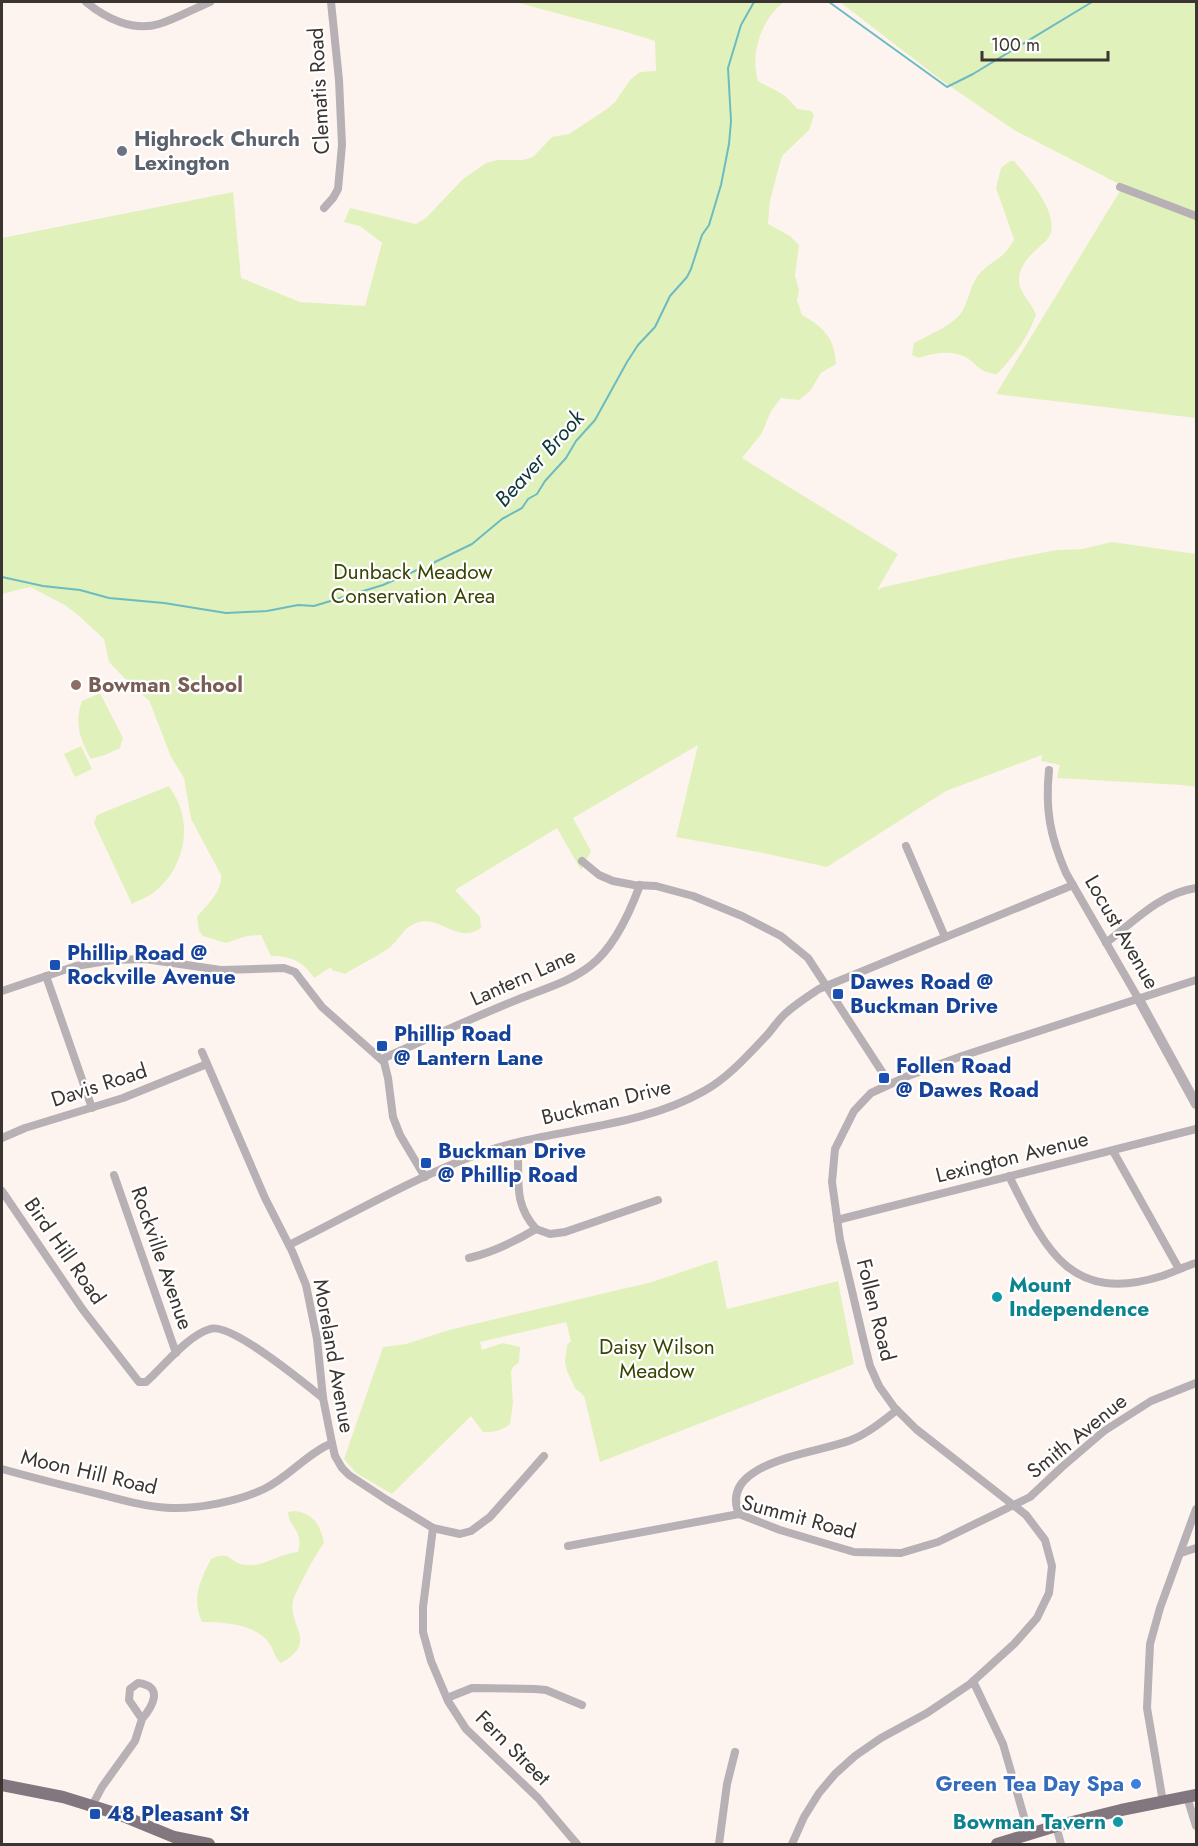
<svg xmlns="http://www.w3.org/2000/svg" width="1198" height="1846" font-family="Jost,sans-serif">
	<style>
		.green { fill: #e1f1bc }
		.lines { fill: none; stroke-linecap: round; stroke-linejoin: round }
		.stream { stroke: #6cbbc1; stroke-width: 2 }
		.minor { stroke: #b7b0b5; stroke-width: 8 }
		.tertiary { stroke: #b7b0b5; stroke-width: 10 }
		.primary { stroke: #82777f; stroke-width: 12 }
		.worship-dot { fill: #6b7280; stroke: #fff; stroke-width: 2 }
		.education-dot { fill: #8d6e63; stroke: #fff; stroke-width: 2 }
		.transit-dot { fill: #1a4fb4; stroke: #fff; stroke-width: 2 }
		.culture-dot { fill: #0f9aa8; stroke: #fff; stroke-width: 2 }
		.shop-dot { fill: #3f7fe0; stroke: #fff; stroke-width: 2 }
		.labels { text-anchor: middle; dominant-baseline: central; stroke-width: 4.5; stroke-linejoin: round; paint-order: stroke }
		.street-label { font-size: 21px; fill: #3b3531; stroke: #fff }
		.worship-label { font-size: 21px; font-weight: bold; fill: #5b616d; stroke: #fff; text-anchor: start }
		.park-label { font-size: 21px; fill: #374501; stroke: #fff }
		.education-label { font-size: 21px; font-weight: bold; fill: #785e54; stroke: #fff; text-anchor: start }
		.transit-label { font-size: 21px; font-weight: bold; fill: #164399; stroke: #fff; text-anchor: start }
		.culture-label { font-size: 21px; font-weight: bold; fill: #0d838f; stroke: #fff; text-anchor: start }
		.shop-label { font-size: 21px; font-weight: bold; fill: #366cbe; stroke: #fff; text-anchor: end }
		.water-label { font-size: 22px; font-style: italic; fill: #10373a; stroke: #fff }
	</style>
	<rect width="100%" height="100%" fill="#fef4ef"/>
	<g class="green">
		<path d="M515 2H784C761 19 750 54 758 81 775 91 785 92 797 109L811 111 814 115 809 130 783 155 781 159 770 201 768 224 790 236 799 245 795 276 799 290 797 300 802 315C824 327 835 339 836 364L821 373 810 391 799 400 781 398 771 411 762 433 742 458 898 554 877 590 884 587 1009 559 1057 550 1082 549 1112 542 1196 554V787L1182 785 1057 778 1060 765 1041 761 1042 755 946 791 827 867 758 852 676 837 698 745 573 818 591 851 581 870 557 828 455 890 480 917 481 928C456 945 440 914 416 923 404 927 398 941 389 948 375 958 359 965 345 974L332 970 331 967 314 978C303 961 291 956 271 956L261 935 247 936 226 943 203 936 199 931 197 917C206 906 223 891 221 875L191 819 184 778 171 757 149 700 136 690 109 662 104 639 79 616 65 605 30 587 2 594V238L233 192 241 278 300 302 365 306 382 243 360 226 344 222 350 208 416 224 426 218 463 179 486 163 498 160H523L533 157 552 137 569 134 607 109 615 102 630 80 640 72 656 71 655 41 623 31Z"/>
		<path d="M840 2H1196V418L996 394 1123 186 1014 130 941 80Z"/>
		<path d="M1010 161H1014C1028 177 1066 220 1046 241 1035 251 1021 261 1019 278 1018 293 1032 302 1036 315 1028 337 1014 357 997 374 978 373 978 363 963 356 949 350 932 353 919 358L912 355 914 343C927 336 953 325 961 313 970 300 970 282 982 271 997 257 1004 259 1014 239L996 188 1001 168Z"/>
		<path d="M100 693 123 738 120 748 105 755 91 759C80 740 74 722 82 701Z"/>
		<path d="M81 746 92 769 75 777 64 754Z"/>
		<path d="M169 786C173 793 178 800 180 807 191 837 179 874 153 893 147 898 139 900 132 904L94 823 97 815Z"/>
		<path d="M717 1260 727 1309 838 1281 854 1364 600 1462 584 1396 575 1388 567 1371 565 1362 567 1345 571 1341 566 1322 480 1342 482 1350 503 1343 520 1347 519 1362 513 1367 511 1372 513 1403 510 1424C503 1430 492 1433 483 1432L471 1416 392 1494 356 1473 344 1459 383 1347 406 1344 449 1330 652 1282Z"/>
		<path d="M295 1511C314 1514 321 1526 324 1543 318 1550 295 1592 293 1601 288 1626 319 1642 281 1663 273 1656 275 1651 269 1643 256 1624 223 1622 202 1622 191 1598 200 1581 211 1559 231 1549 229 1563 246 1565 265 1567 280 1553 298 1552 304 1529 289 1529 288 1512Z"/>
	</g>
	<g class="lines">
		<g class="stream">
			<path d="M829 2 947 87 973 74 1092 2"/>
			<path d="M2 577 43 586 80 590 109 598 164 603 226 613 267 611 298 605 314 606 383 585 417 570 427 569 435 562 472 544 502 519 522 508 528 499 537 494 545 481 566 458 576 441 595 420 627 362 638 345 655 327 670 296 687 277 691 269 702 235 709 225 721 185 729 144 731 121 728 68 741 25 754 2"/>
		</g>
		<g class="minor">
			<path d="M86 2C105 18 133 32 159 24 176 19 193 9 210 2"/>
			<path d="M1120 187 1196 216"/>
			<path d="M324 208 333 198 338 189 342 145 339 80 331 2"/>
			<path d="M1049 770C1045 810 1050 836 1066 873L1138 998"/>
			<path d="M906 846 945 937"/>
			<path d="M582 861 599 875 613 881 634 885 656 886 693 896 742 916 781 936 808 958 890 1084"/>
			<path d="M1106 943C1134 921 1161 893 1196 888"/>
			<path d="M46 976 92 1108"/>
			<path d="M2 991 76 966 113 960 145 959 221 970 284 968 295 972 322 1007 384 1062 388 1078 393 1117 400 1135 425 1177"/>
			<path d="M202 1052 265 1198 292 1251 306 1285 317 1339 323 1398 332 1443 335 1456 342 1468 349 1475 387 1500 433 1528 460 1534 471 1531 490 1517 544 1456"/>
			<path d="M382 1059C429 1038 476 1016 524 997 546 988 571 981 590 966 614 948 630 912 640 885"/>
			<path d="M2 1138 25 1128 123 1098 207 1064"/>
			<path d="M1113 1151 1179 1269"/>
			<path d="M114 1175 176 1353"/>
			<path d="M1009 1176C1045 1248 1069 1305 1162 1276 1174 1272 1185 1266 1196 1263"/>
			<path d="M2 1191 83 1310 139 1382H146C164 1366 187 1336 210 1329 231 1322 304 1383 323 1398"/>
			<path d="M837 1220 1196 1129"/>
			<path d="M536 1229 550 1234 565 1232 658 1200"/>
			<path d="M289 1245C352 1214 415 1177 481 1153 554 1127 636 1130 704 1091 728 1078 749 1054 768 1034 774 1027 779 1019 786 1013 796 1004 807 997 819 989L1073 885"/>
			<path d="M469 1258C494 1252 514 1242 536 1229 511 1201 521 1177 517 1143"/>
			<path d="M2 1469C34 1478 66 1486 99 1494 122 1500 146 1507 171 1508 199 1509 239 1501 264 1489 289 1477 306 1454 332 1443"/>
			<path d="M739 1514C717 1461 820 1453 851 1440 867 1434 883 1421 897 1410"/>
			<path d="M433 1528 423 1607V1632L431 1661 448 1701 466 1729 538 1798 577 1844"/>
			<path d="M568 1546 739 1514 780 1530 854 1552 901 1553 938 1542 1030 1497 1062 1467 1104 1431 1151 1401 1196 1383"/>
			<path d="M1181 1553 1196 1548"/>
			<path d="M973 1681 1003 1744 1029 1834"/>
			<path d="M447 1698 472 1688 535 1689 546 1690 582 1705"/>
			<path d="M1187 1797 1196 1826"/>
			<path d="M1163 1802 1147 1708 1150 1644 1160 1608 1196 1509"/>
			<path d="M92 1806 102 1787 135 1741 142 1719 129 1700 130 1689 138 1683C164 1686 153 1706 142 1719"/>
			<path d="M1056 1826 1061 1844"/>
			<path d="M719 1844 727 1784 735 1752"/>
			<path d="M792 1844 804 1817 819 1793 835 1774 855 1756 881 1738 927 1713 970 1684 1014 1644 1037 1618 1049 1593 1052 1566 1045 1540 1026 1515 916 1429 894 1407 879 1386 870 1366 864 1342 840 1240 832 1182 835 1149 854 1111 871 1093 908 1076 962 1056 1196 980"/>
		</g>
		<path class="tertiary" d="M1138 998 1196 1104"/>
		<g class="primary">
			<path d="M2 1785 63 1797 118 1814 174 1837 209 1844"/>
			<path d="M997 1844 1056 1826 1121 1810 1196 1795"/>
		</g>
	</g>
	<circle class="worship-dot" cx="122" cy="151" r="6"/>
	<circle class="education-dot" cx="76" cy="685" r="6"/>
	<g class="transit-dot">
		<rect x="49" y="959" width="12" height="12" rx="3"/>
		<rect x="832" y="988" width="12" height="12" rx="3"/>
		<rect x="376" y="1040" width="12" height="12" rx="3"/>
		<rect x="878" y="1072" width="12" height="12" rx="3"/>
		<rect x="420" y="1157" width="12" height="12" rx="3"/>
		<rect x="89" y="1808" width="12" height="12" rx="3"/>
	</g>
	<g class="culture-dot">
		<circle cx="997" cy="1297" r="6"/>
		<circle cx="1118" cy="1822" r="6"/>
	</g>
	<circle class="shop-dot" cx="1136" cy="1784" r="6"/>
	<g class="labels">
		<g class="street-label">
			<text transform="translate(319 91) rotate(-93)">Clematis Road</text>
			<text transform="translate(1122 932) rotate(60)">Locust Avenue</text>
			<text transform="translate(523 977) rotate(-24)">Lantern Lane</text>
			<text transform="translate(99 1085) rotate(-18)">Davis Road</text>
			<text transform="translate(606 1102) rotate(-14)">Buckman Drive</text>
			<text transform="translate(1012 1157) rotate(-14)">Lexington Avenue</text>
			<text transform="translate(65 1251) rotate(55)">Bird Hill Road</text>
			<text transform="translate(162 1258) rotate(71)">Rockville Avenue</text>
			<text transform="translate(876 1310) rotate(76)">Follen Road</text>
			<text transform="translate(334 1356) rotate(80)">Moreland Avenue</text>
			<text transform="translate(1077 1436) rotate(-39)">Smith Avenue</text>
			<text transform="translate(89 1472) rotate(13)">Moon Hill Road</text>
			<text transform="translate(799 1517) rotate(15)">Summit Road</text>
			<text transform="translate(513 1748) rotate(45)">Fern Street</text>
		</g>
		<g class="worship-label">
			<text x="134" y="139">Highrock Church<tspan x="134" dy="24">Lexington</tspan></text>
		</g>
		<g class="park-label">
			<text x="413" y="572">Dunback Meadow<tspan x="413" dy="24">Conservation Area</tspan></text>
			<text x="657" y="1347">Daisy Wilson<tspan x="657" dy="24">Meadow</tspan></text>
		</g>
		<g class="education-label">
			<text x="88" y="685">Bowman School</text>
		</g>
		<g class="transit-label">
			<text x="67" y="953">Phillip Road @<tspan x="67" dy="24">Rockville Avenue</tspan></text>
			<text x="850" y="982">Dawes Road @<tspan x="850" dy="24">Buckman Drive</tspan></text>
			<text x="394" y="1034">Phillip Road<tspan x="394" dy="24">@ Lantern Lane</tspan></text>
			<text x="896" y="1066">Follen Road<tspan x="896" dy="24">@ Dawes Road</tspan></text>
			<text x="438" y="1151">Buckman Drive<tspan x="438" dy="24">@ Phillip Road</tspan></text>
			<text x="107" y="1814">48 Pleasant St</text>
		</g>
		<g class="culture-label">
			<text x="1009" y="1285">Mount<tspan x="1009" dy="24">Independence</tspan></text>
			<text x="1106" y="1822" text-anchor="end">Bowman Tavern</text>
		</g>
		<g class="shop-label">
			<text x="1124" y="1784">Green Tea Day Spa</text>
		</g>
		<g class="water-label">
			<text transform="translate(539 458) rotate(-48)">Beaver Brook</text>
		</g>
	</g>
	<rect width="1198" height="1846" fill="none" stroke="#3b3531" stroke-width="6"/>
	<path d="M982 51v9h126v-9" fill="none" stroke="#3b3531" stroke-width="3"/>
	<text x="991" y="51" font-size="18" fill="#3b3531" stroke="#ffffff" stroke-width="4.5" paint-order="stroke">100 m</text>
</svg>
